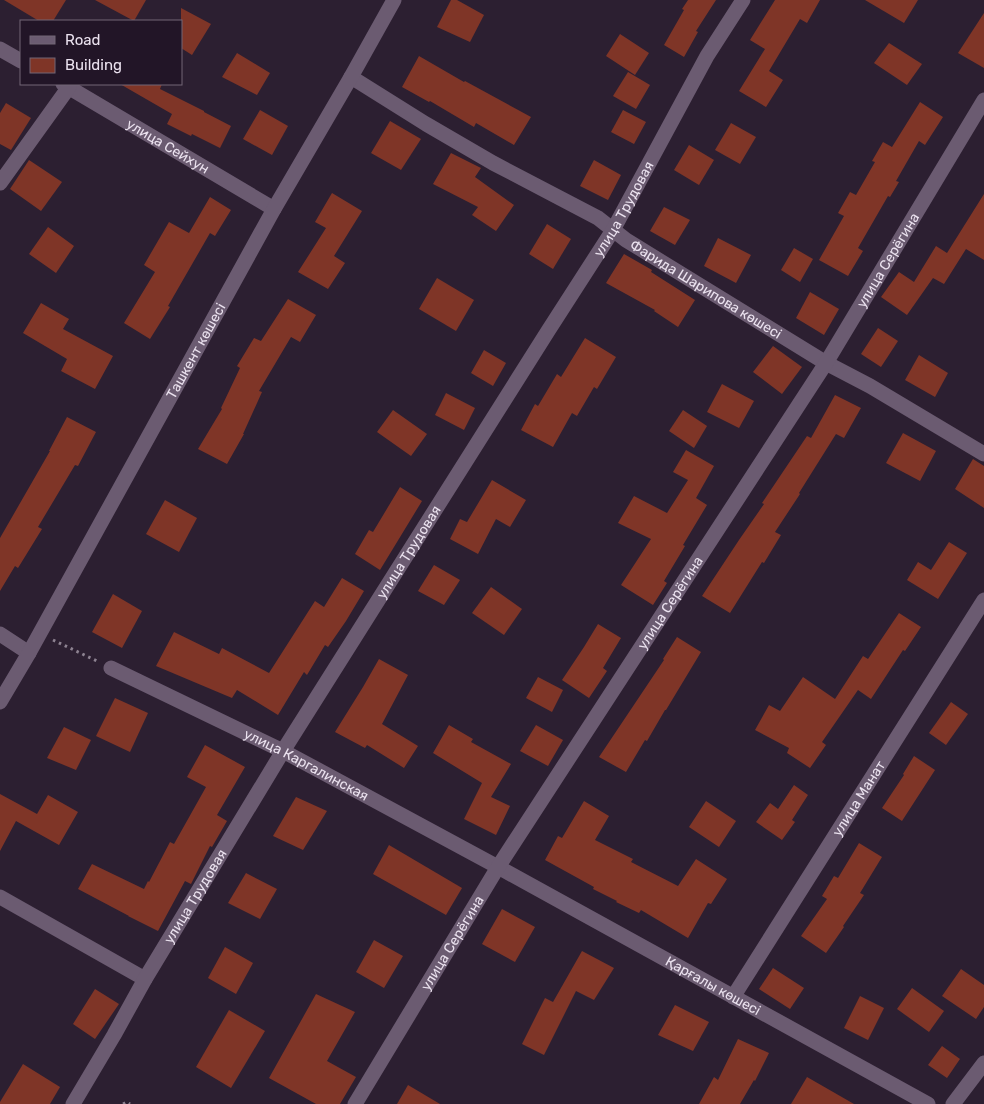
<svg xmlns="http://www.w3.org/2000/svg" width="984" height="1104" font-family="Rubik,sans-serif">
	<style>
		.building { fill: #7f3527 }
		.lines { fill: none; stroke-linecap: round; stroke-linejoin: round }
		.path { stroke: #8d8291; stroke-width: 3; stroke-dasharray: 2.5 4; stroke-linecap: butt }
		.street { stroke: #6b5b71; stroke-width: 15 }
		.labels { text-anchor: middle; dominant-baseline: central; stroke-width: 4; stroke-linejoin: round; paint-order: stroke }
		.street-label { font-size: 14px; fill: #ebe2ef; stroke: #221527 }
	</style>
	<rect width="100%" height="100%" fill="#2c1f31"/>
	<g class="building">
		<path d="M4 0H66L53 21H39Z"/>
		<path d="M95 0H146L134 21Z"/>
		<path d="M451 0H457L484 15 470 42 437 27Z"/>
		<path d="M688 0H716L696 31 698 32 684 57 664 45 684 10 682 9Z"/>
		<path d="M775 0H820L807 23 800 19 769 71 783 80 766 107 739 91 765 49 750 40Z"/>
		<path d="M865 0H918L904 23Z"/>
		<path d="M181 8 211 24 192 55 181 48Z"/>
		<path d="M984 13V68L958 53Z"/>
		<path d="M620 34 649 53 635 75 606 56Z"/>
		<path d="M889 43 922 64 907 85 874 63Z"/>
		<path d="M237 53 270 73 257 95 222 77Z"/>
		<path d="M419 56 464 82 465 81 531 117 514 145 476 123 474 127 430 101 429 102 402 87Z"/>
		<path d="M628 72 650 85 636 109 613 96Z"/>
		<path d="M120 84H162L160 89 204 111V112L231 126 220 148 192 134 191 136 167 124 172 114Z"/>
		<path d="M920 102 943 117 925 145 919 141 896 181 899 182 890 197 888 196 858 248 863 251 848 276 819 260 844 216 838 213 850 192 856 195 875 162 872 161 883 142 892 147Z"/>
		<path d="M6 103 31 118 11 150 0 144V113Z"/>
		<path d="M260 110 288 126 272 155 243 139Z"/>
		<path d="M623 110 646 122 634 144 611 132Z"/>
		<path d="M390 121 421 139 401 170 371 153Z"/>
		<path d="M731 123 756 137 740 164 715 150Z"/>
		<path d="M689 145 714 160 699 185 674 170Z"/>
		<path d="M451 153 481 168 475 177 514 205 496 231 472 215 478 207 433 184Z"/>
		<path d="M29 160 62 182 41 211 10 189Z"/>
		<path d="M594 160 621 175 608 200 580 186Z"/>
		<path d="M332 193 362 211 334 256 345 263 328 289 298 272 326 228 315 222Z"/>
		<path d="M984 194V260L966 249 944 284 933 278 907 315 881 297 899 272 914 282 936 246 947 253Z"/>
		<path d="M210 197 231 210 215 236 210 233 168 306 170 307 150 339 124 323 155 272 144 265 169 222 189 233Z"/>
		<path d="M664 207 690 220 675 245 650 231Z"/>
		<path d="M547 224 571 239 553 269 529 254Z"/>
		<path d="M48 227 74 246 56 273 29 254Z"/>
		<path d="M718 238 751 255 736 283 704 266Z"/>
		<path d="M794 248 813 259 800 282 781 270Z"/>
		<path d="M624 254 652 270 651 272 695 300 678 327 654 311 655 310 606 283Z"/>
		<path d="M437 278 474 300 456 331 419 309Z"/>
		<path d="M810 292 839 309 824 335 796 318Z"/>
		<path d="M288 299 316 315 300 342 291 337 259 391 262 392 243 434H244L227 464 198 449 222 409 221 408 240 368 237 366 254 338 261 341Z"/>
		<path d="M41 303 69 319 63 329 113 356 95 389 61 371 67 359 23 333Z"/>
		<path d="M878 328 898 341 881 367 861 354Z"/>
		<path d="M585 338 616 357 597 389 594 387 577 416 572 413 553 447 521 430 535 404 538 406 557 374 561 377Z"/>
		<path d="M773 346 802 367 782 394 753 372Z"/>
		<path d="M484 350 506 363 493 386 471 373Z"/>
		<path d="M919 355 948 373 935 397 905 380Z"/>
		<path d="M722 384 754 401 739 428 707 412Z"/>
		<path d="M446 393 475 408 464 430 435 415Z"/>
		<path d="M835 395 861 408 844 438 836 434 799 493 800 494 775 532 781 535 764 563 762 562 730 613 702 596 739 540 764 504 762 503 807 436 811 438Z"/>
		<path d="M393 410 427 434 411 456 377 432Z"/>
		<path d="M683 410 707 426 694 448 669 431Z"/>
		<path d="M67 417 96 432 78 466 75 465 38 527 42 529 18 568 15 566 0 591V538L50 451H49Z"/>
		<path d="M903 433 936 451 920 481 886 463Z"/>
		<path d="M686 450 714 466 696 498 707 505 683 545 685 546 664 581 667 583 653 605 621 585 651 539 618 523 634 496 667 513 688 480 673 472Z"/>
		<path d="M973 459 984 466V508L955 489Z"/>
		<path d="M492 480 526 500 510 527 496 519 478 554 450 539 460 519 467 522Z"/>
		<path d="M400 487 422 501 380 570 355 554 369 530 373 532Z"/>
		<path d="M165 500 197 518 179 552 146 534Z"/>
		<path d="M949 542 967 553 938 599 907 580 918 562 931 570Z"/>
		<path d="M434 565 460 580 444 605 418 591Z"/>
		<path d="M342 578 364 591 346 621 328 647 325 645 307 675 304 672 278 715 237 690 232 698 156 666 174 632 219 654 222 648 269 673 315 601 324 607Z"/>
		<path d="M491 587 522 609 504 635 472 613Z"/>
		<path d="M113 594 142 611 122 648 92 632Z"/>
		<path d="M899 613 921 627 905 651 903 650 871 699 858 690 822 742 826 745 810 768 787 753 789 748 755 730 769 705 780 711 803 677 835 699 863 656 868 659Z"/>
		<path d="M598 624 621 638 603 668 607 671 589 698 562 680 584 647Z"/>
		<path d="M677 637 701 652 666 710H665L647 741 645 740 626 772 599 757 664 660 663 659Z"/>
		<path d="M379 659 408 675 382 724 418 746 404 768 367 745 365 748 335 732 363 687Z"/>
		<path d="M538 677 563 690 552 712 526 698Z"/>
		<path d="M115 698 148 713 130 752 96 736Z"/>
		<path d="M951 702 968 714 946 745 929 733Z"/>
		<path d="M449 725 473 739 471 742 511 764 491 797 510 806 496 835 464 819 482 783 433 753Z"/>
		<path d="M536 725 563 740 548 766 520 751Z"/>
		<path d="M64 727 91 740 76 770 47 758Z"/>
		<path d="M205 745 245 767 217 815 227 821 212 847 210 846 191 884 185 881 158 931 128 916H129L78 889 92 864 144 889 148 881 149 882 170 842 174 844 206 787 187 777Z"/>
		<path d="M914 756 935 770 902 821 882 808 904 775 903 774Z"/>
		<path d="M794 785 808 795 792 820 795 822 782 840 756 822 770 803 778 809Z"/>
		<path d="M0 794 37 814 48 795 78 812 59 845 16 821 0 851Z"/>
		<path d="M296 797 327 811 303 850 273 836Z"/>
		<path d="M584 801 609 816 595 840 633 859 631 862 678 886 696 859 727 879 711 904 708 903 688 938 641 910 639 913 616 902 617 901 593 889 594 887 545 860 558 836 562 838Z"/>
		<path d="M706 801 736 821 719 847 689 827Z"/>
		<path d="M859 843 882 857 860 893 864 895 843 926 844 927 826 953 801 936 827 899 822 896 834 876 838 878Z"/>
		<path d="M389 845 462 888 446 915 373 874Z"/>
		<path d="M246 873 277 889 260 919 228 903Z"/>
		<path d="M502 909 535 927 515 962 482 944Z"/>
		<path d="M374 940 403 956 384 988 356 972Z"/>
		<path d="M225 947 253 963 236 994 208 978Z"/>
		<path d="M582 951 614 968 594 1000 576 991 544 1055 522 1044 545 998 553 1002Z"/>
		<path d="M773 968 804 988 790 1009 759 989Z"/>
		<path d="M961 969 984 985V1007L976 1019 942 996Z"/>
		<path d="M912 988 944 1011 929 1032 897 1009Z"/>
		<path d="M95 989 119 1004 95 1039 73 1024Z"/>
		<path d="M316 994 355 1012 327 1061 356 1077 340 1104H316L269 1078Z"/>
		<path d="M860 996 884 1008 868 1040 844 1028Z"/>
		<path d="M675 1005 709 1022 693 1051 658 1035Z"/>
		<path d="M229 1010 265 1031 231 1088 196 1067Z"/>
		<path d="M738 1039 769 1053 755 1081 754 1080 740 1104H699L714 1077 718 1080Z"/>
		<path d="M942 1046 960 1059 947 1078 928 1065Z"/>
		<path d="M23 1064 60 1087 50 1104H0V1102Z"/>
		<path d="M807 1077 854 1104H791Z"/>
		<path d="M408 1085 440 1104H397Z"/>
	</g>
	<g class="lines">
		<g class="path">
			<path d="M53 640 97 661"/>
			<path d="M123 1104 127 1102 130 1104"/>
		</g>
		<g class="street">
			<path d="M0 49 21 61"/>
			<path id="s1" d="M351 77 426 124 493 163 598 218 626 240 826 363 870 386 984 454"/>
			<path id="s2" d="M63 84 274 209"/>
			<path d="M0 183 69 87"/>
			<path d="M0 634 29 653"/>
			<path id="s3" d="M111 668 283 751 498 867 928 1104"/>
			<path id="s4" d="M0 702 29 653 274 209 351 77 394 0"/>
			<path d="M0 897 145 979"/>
			<path id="s5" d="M733 997 984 600"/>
			<path id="s6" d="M73 1104 114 1035 145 979 283 751 548 331 613 230 707 56 743 0"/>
			<path id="s7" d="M355 1104 498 867 826 363 984 100"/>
			<path d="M953 1104 984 1063"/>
		</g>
	</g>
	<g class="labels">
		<g class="street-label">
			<text stroke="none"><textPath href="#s2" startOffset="122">улица Сейхун</textPath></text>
			<text stroke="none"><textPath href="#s6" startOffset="1051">улица Трудовая</textPath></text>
			<text stroke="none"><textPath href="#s7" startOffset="998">улица Серёгина</textPath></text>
			<text stroke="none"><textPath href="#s1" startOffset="414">Фарида Шарипова көшесі</textPath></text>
			<text stroke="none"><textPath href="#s4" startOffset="402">Ташкент көшесі</textPath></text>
			<text stroke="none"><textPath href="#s6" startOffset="646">улица Трудовая</textPath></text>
			<text stroke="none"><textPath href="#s7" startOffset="592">улица Серёгина</textPath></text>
			<text stroke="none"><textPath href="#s3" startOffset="218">улица Каргалинская</textPath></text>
			<text stroke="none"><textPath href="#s5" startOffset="235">улица Манат</textPath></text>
			<text stroke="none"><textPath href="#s6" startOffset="241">улица Трудовая</textPath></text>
			<text stroke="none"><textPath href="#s7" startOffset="188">улица Серёгина</textPath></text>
			<text stroke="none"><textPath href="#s3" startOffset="681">Қарғалы көшесі</textPath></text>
		</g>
	</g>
	<rect x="20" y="20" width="162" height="65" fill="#221527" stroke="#726777"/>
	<rect x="30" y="36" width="25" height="8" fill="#6b5b71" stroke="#726777"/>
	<text x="65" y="45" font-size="15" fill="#ebe2ef">Road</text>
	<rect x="30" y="58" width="25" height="15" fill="#7f3527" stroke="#726777"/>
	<text x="65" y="70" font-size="15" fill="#ebe2ef">Building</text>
</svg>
